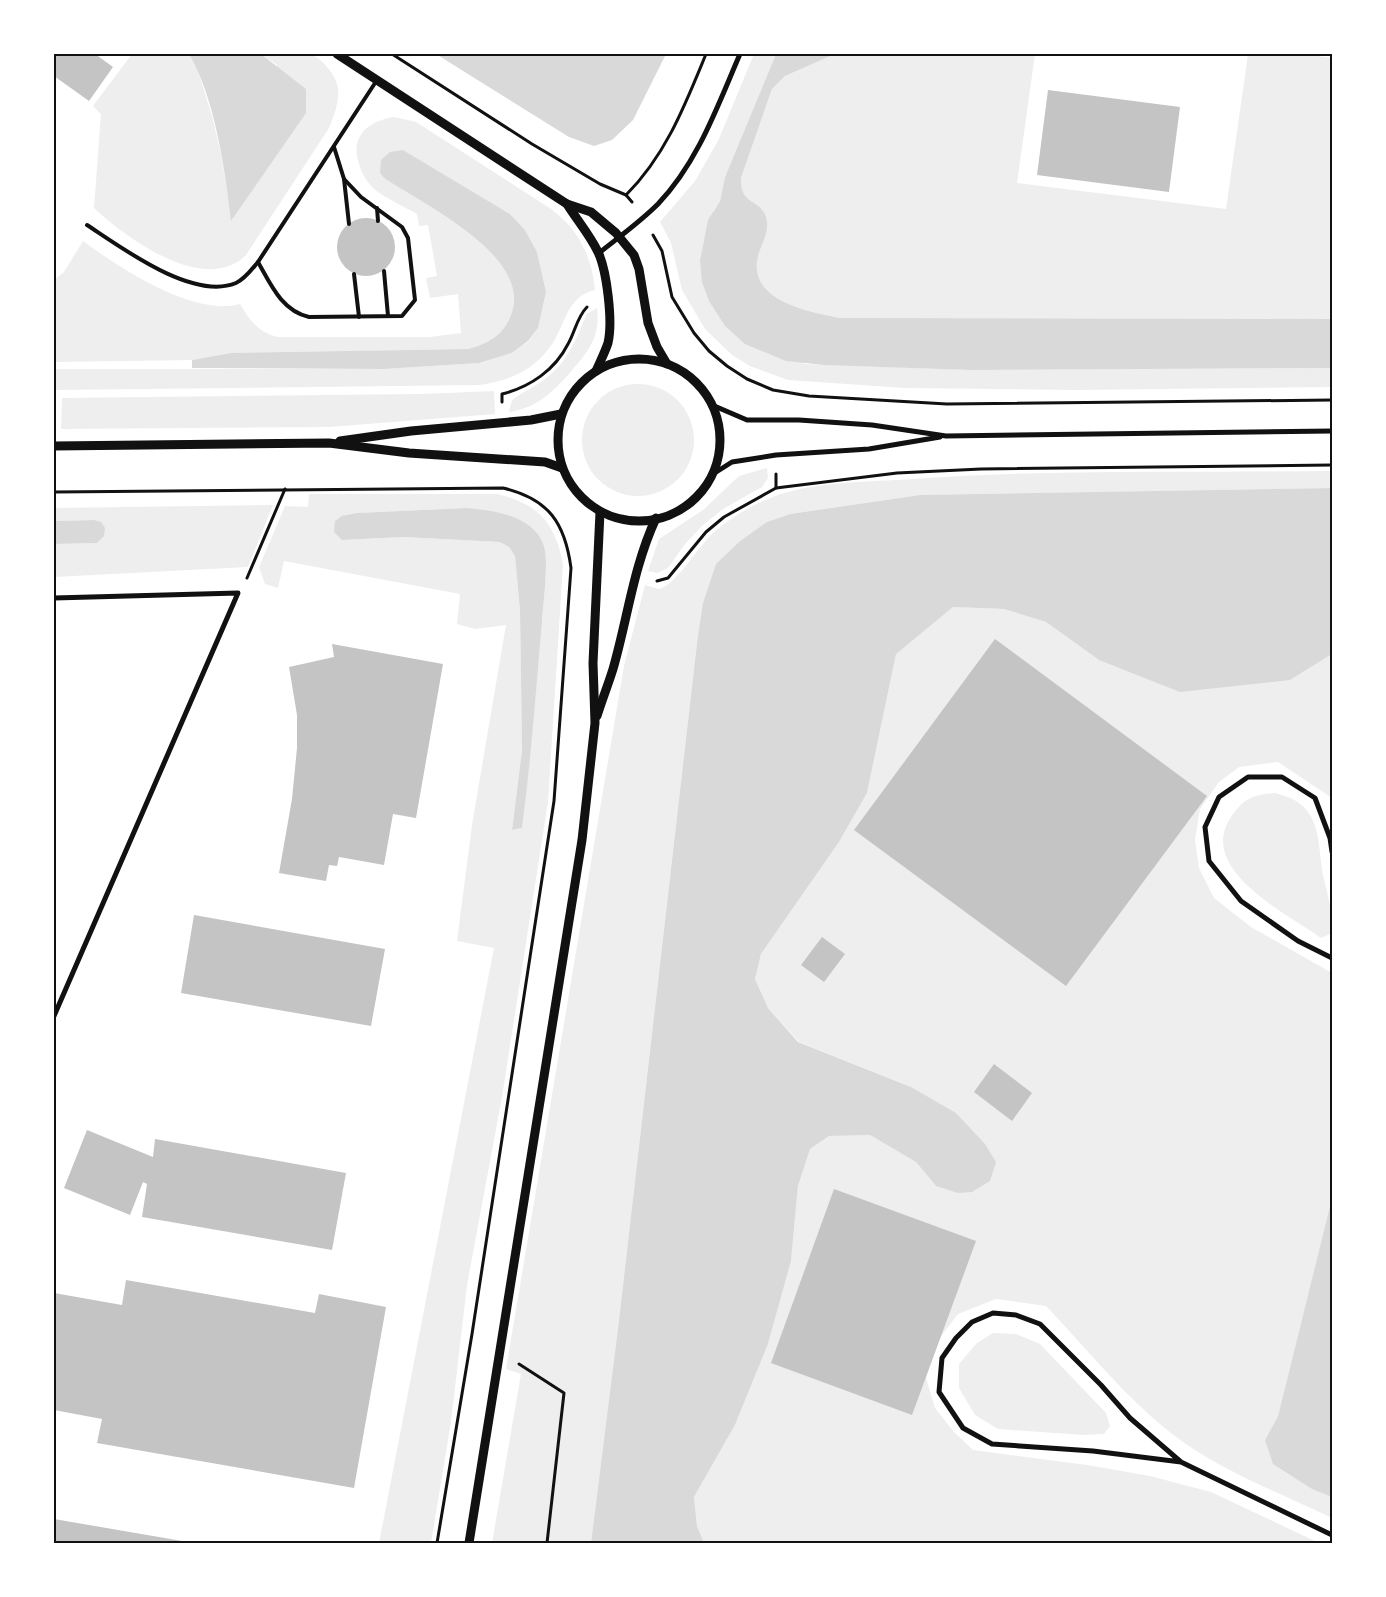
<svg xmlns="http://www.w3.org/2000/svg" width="1386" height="1597" font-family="'DejaVu Sans',sans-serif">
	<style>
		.green { fill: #eee; fill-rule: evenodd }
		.water { fill: #d9d9d9 }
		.building { fill: #c4c4c4 }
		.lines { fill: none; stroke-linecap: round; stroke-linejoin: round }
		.path { stroke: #111; stroke-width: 3 }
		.service { stroke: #111; stroke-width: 4 }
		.minor { stroke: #111; stroke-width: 5 }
		.tertiary { stroke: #111; stroke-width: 9 }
		.neatline { fill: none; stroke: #111; stroke-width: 2 }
	</style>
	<rect width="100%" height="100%" fill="#fff"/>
	<g class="green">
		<path d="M132 54H189L197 68 212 116 221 154 232 221 277 65 261 54C277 54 293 52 308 54 316 55 323 62 327 67 345 87 338 105 329 128L246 255C205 296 126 238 94 208L101 114 93 106Z"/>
		<path d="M754 54H776L725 177 720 201 713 211 804 364 969 370 1332 368V387L1075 390 905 388 788 380 750 366 732 355 705 329 682 290 671 243 660 222 695 181 718 141Z"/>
		<path d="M835 54H1035L1017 183 1226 209 1248 54H1302L1332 58V319L840 318C808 312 744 300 759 253 763 241 770 230 766 217 760 198 740 206 741 178L772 89 785 76Z"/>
		<path d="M394 117 416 122 551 209C578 229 592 256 595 290 568 296 566 321 554 341 537 369 510 381 480 385L54 390V369H384L479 363 512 353 528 342 538 328 546 292 537 252 525 230 510 214 403 150 380 173 384 178C423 204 530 255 512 312 505 334 490 343 468 349L231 353 192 360 54 362V280L64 272 83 241C120 268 193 317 240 304 250 321 258 332 278 337H430L461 333 458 294 430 298 426 278 437 276 428 225 419 226 417 214C403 206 385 198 373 188 367 182 361 172 359 164 350 136 368 121 394 117Z"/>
		<path d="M597 308C601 339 586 354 567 376 549 395 536 408 509 412L512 400C522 392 535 387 545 379 569 361 575 340 587 314Z"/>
		<circle cx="638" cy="440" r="56"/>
		<path d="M494 391 495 414 329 427 61 429 62 398 422 394Z"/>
		<path d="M767 468 768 478 762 487 723 509 703 525 685 544 668 568 657 573 648 571 659 539 703 510 739 476Z"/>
		<path d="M1332 471V488L920 495 790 514 767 522 740 541 697 643 619 1320 591 1543H492L521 1374 506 1369 624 666 645 585 659 589C676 585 697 548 713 533 731 517 755 503 778 495 820 481 869 482 913 479 1052 469 1193 473 1332 471Z"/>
		<path d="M309 494H497C538 504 555 522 563 564L548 802 502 1097 467 1285 451 1422 431 1543H379L494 948 457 941 472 825 506 625 475 629 457 624 460 594 284 561 278 588 265 584 259 567 285 506 308 507ZM466 508C492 510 534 515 544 546 549 563 543 603 542 622 536 691 530 759 522 828L512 830 522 750 520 611 515 556 509 547 500 542 403 537 342 540 357 513Z"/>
		<path d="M273 505 248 567 54 577V544L97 543 94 520 54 521V508Z"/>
		<path d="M953 607 1004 609 1046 622 1099 660 1290 680 1332 654V798L1278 762 1239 767 1219 782 1200 809 1195 840 1199 868 1214 898 1251 927 1332 973V1198L1278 1416 1265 1440 1312 1489 1332 1497V1518C1278 1492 1218 1470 1171 1433 1124 1396 1087 1349 1046 1306L996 1299 958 1314 935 1344 926 1378 935 1408 954 1432 973 1450 1087 1465 1150 1476 1211 1492 1319 1543H704L697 1526 694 1497 735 1425 768 1344 791 1261 798 1186 810 1149 829 1136 870 1135 916 1162 936 1186 911 1087 799 1042 768 1008 755 979 761 954 839 842 867 793 896 653Z"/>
		<path d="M1275 793C1289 797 1302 801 1310 815 1321 833 1319 859 1324 879 1329 901 1332 909 1332 933L1321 938C1286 913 1196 869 1231 817 1244 798 1253 795 1275 793Z"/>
		<path d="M993 1333 1016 1334 1040 1344 1106 1413 1110 1426 1104 1434 1085 1435 998 1429 975 1415 959 1388V1364L977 1343Z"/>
	</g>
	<g class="water">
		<path d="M189 54H261L306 89V113L231 221C225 170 215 98 189 54Z"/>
		<path d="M436 54H666L633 120 612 140 594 146 569 137Z"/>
		<path d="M776 54H835L785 76 772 89 741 178C740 206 760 198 766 217 770 230 763 241 759 253 744 300 808 312 840 318L1332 319V368L969 370 824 365 786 361 745 344 725 326 709 301 702 282 700 261 708 220 720 201 725 177Z"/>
		<path d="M403 150 510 214 525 230 537 252 546 292 538 328 528 341 512 353 479 363 384 369 192 368V360L231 353 468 349C490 343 505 334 512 312 530 255 423 204 384 178L380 173 381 160 390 152Z"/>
		<path d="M1332 488V654L1290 680 1180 692 1099 660 1046 622 1004 609 953 607 896 654 867 793 839 842 761 954 755 979 768 1008 798 1042 911 1087 956 1113 985 1144 996 1162 990 1181 972 1192 958 1193 936 1186 916 1162 870 1135 829 1136 810 1149 798 1186 791 1261 768 1344 735 1425 694 1497 697 1526 704 1543H591L619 1320 697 643 703 603 716 564 740 541 767 522 790 514 920 495Z"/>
		<path d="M466 508C492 510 534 515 544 546 549 564 543 603 542 622 536 691 531 759 522 828L512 830 522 750 520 611 515 556 509 547 500 542 403 537 342 540 334 532 335 521 342 516 357 513Z"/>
		<path d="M94 520 101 522 105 528 104 536 97 543 54 544V521Z"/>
		<path d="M1332 1198V1497L1312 1489 1273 1464 1265 1440 1278 1416Z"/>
	</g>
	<g class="building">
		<path d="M54 54H95L113 67 89 101 54 76Z"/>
		<path d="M1048 90 1180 107 1169 192 1037 175Z"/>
		<circle cx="366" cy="247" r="29"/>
		<path d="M995 639 1207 796 1066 986 854 830Z"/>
		<path d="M332 644 443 664 416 818 393 814 384 865 339 857 337 866 329 865 326 881 279 873 292 799 297 748V715L289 667 334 657Z"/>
		<path d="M194 915 385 949 371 1026 181 993Z"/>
		<path d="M822 937 845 954 824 982 801 965Z"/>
		<path d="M994 1064 1032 1093 1012 1121 974 1092Z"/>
		<path d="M87 1130 153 1157 155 1139 346 1173 332 1250 142 1217 147 1184 143 1182 130 1215 64 1188Z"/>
		<path d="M834 1189 976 1241 912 1415 771 1363Z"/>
		<path d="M126 1280 315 1313 319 1294 386 1307 354 1488 97 1443 102 1419 54 1410V1293L122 1305Z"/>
		<path d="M54 1519 188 1542V1543H54Z"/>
	</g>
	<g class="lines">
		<g class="path">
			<path d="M392 54 532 144 600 184 626 195 632 202"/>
			<path d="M626 195C666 155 685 105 706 54"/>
			<path d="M653 235 662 251 672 297 694 333 709 351 727 366 747 379 773 390 809 396 947 404 1332 400"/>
			<path d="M502 402V394C530 387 555 370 568 344 575 332 577 317 587 307"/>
			<path d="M776 474V488"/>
			<path d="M54 492 503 488C549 499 565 523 571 568L554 801 472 1334 437 1543"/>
			<path d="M247 578 285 489"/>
			<path d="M657 581 668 578 706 532 724 517 776 488 897 473 981 469 1332 465"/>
			<path d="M519 1364 564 1393 547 1543"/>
		</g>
		<g class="service">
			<path d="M344 179 349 224"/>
			<path d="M377 208 378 221"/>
			<path d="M87 225C122 248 193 301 236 283 245 279 252 269 258 262L377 80"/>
			<path d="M258 262C271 285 282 311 309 317L402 316 415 300 408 238 402 227 361 197 344 179 334 147"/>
			<path d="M384 271 388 316"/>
			<path d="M354 274 359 317"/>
		</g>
		<g class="minor">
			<path d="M599 253C619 237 640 222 658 204 698 162 717 107 740 54"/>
			<path d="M712 405 747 420H799L872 425 946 436 1332 431"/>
			<path d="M713 474 732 462 776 455 869 449 940 437"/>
			<path d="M54 598 238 593 54 1016"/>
			<path d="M1332 852 1330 838 1315 798 1282 777H1248L1219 797 1205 827 1209 861 1241 901 1298 941 1332 958"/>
			<path d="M1181 1462 1093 1451 992 1444 963 1428 939 1392 942 1358 956 1338 972 1322 993 1313 1016 1315 1040 1324 1101 1385 1130 1418 1181 1462 1332 1535"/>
		</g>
		<g class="tertiary">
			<path d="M337 54 567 204 591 212 616 233 634 255 639 269 648 323 657 347 667 364"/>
			<path d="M567 204C577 220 590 235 598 252 607 271 613 322 608 343 605 352 600 362 596 371"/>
			<circle cx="639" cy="440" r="81"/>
			<path d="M340 441 411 431 531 420 561 414"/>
			<path d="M54 446 329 443 409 453 545 462 562 468"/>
			<path d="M597 716C602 700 608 685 613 669 628 617 633 568 656 518"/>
			<path d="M469 1543 582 840 595 723 593 663 600 512"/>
		</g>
	</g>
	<rect width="1386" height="1597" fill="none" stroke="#ffffff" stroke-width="110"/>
	<rect x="55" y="55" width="1276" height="1487" class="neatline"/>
</svg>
